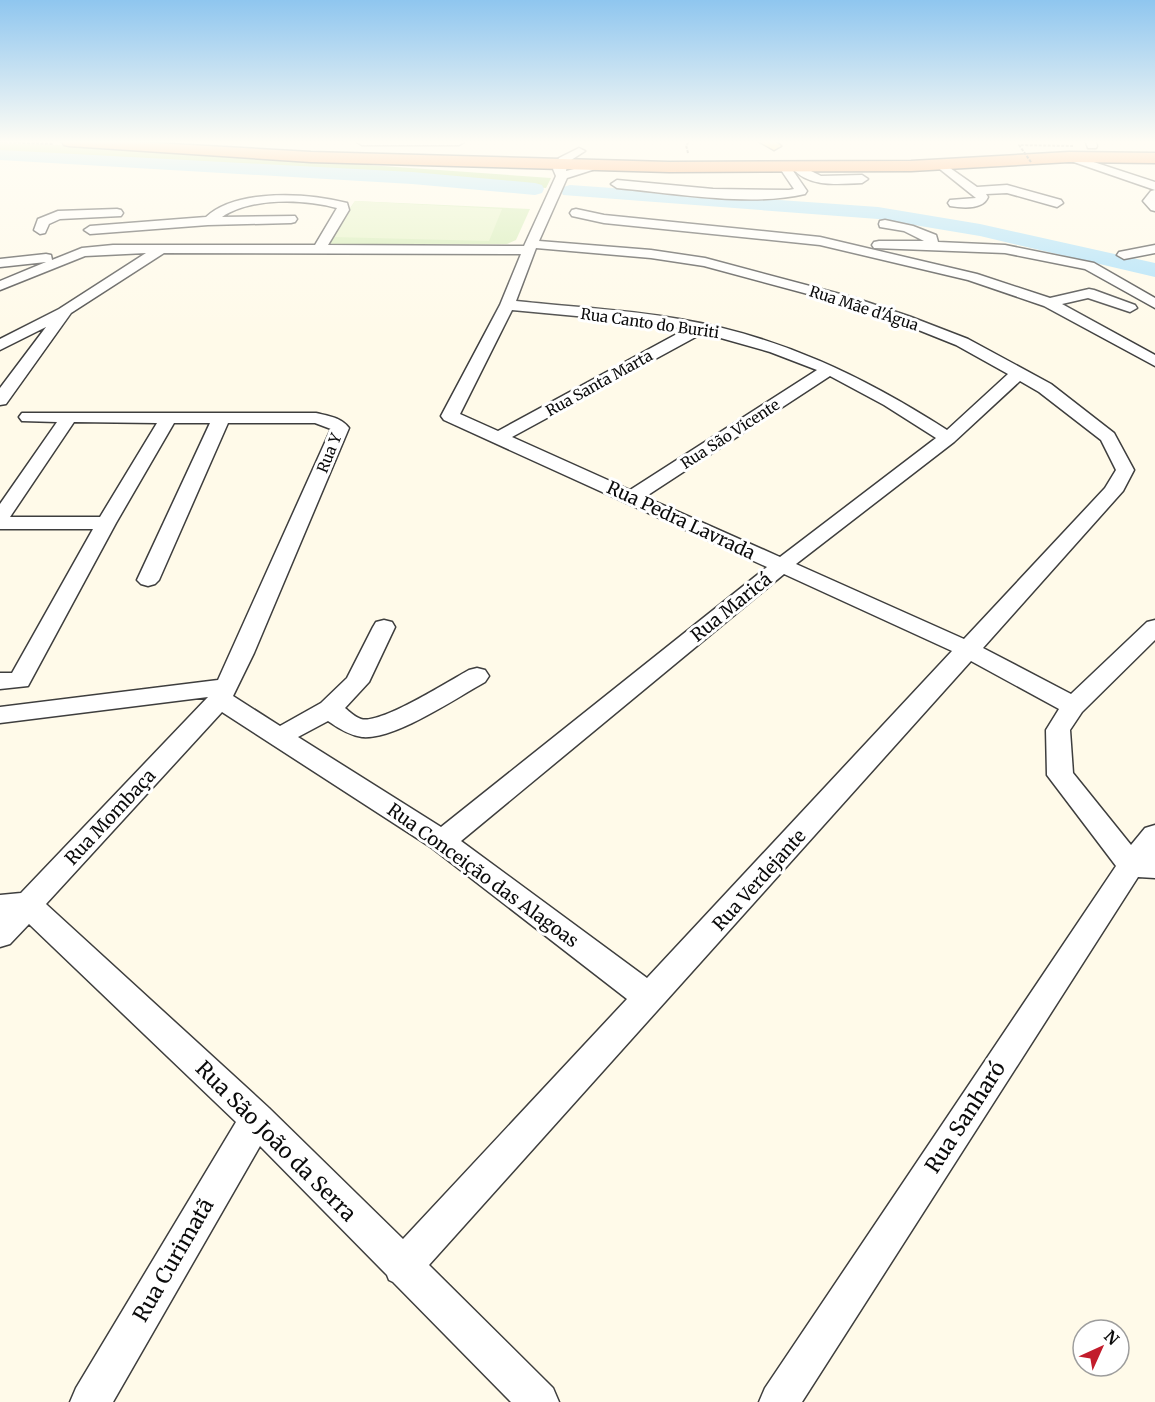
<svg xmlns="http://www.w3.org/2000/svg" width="1155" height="1402" font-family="Merriweather,serif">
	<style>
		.green { fill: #d2ebb1 }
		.forest { fill: #b6dd8f }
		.pitch { fill: #e4f2c3 }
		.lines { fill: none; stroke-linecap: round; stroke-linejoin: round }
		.river { fill: #aae0fa; fill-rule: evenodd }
		.minor-casing { stroke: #3e3e3e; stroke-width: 3 }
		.major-casing { stroke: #1c1c1c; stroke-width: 3 }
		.highway-casing { stroke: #1c1c1c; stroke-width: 3 }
		.path { stroke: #2d2d2d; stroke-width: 2; stroke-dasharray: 3 1.5; stroke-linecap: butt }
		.minor { fill: #fff; fill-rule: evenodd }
		.major { fill: #ffcf59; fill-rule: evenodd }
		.highway { fill: #fd9348; fill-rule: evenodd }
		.path-bridge { stroke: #2d2d2d; stroke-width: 2; stroke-dasharray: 3 1.5; stroke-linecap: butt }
		.labels { text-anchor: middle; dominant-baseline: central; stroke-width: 6; stroke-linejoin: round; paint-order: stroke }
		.far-street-label { font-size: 15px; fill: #0b0b0b; stroke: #fff }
		.street-label { font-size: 18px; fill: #0b0b0b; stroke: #fff }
		.near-street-label { font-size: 21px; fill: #0b0b0b; stroke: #fff }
	</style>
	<rect width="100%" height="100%" fill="#fffae9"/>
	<path class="green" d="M355 201 530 209 516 240 507 244 324 245Z"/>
	<path class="forest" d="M0 143 112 147 551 178 546 188 269 169 0 154Z"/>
	<path class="pitch" d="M355 201 502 209 489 241 333 237Z"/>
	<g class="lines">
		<g class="river">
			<path d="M0 150 412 172 535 183 542 185 544 189 542 193 535 195 412 184 0 160Z"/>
			<path d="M570 185 878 207 980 224 1155 263V277L980 236 878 219 563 195 561 191 563 187Z"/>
		</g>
		<g class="minor-casing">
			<g id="minor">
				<path d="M357 142H464L459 145H362Z"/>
				<path d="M1086 142H1096L1097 146 1096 148H1088Z"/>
				<path d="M579 148 585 151 568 162 566 171 602 162 608 165 567 178 539 241 651 250 705 258 855 298 911 317 968 339 1051 384 1114 433 1134 470 1123 491 983 648 1071 694 1147 622 1155 620V640L1082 712 1070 730 1073 773 1131 845 1145 828 1155 825V878L1138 877 802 1402H759L765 1388 1116 866 1047 775 1046 730 1059 709 971 661 429 1265 553 1388 559 1402H511L393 1282 389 1280 387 1275 260 1146 113 1402H70L76 1388 236 1122 29 924 10 944 0 947V895L21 893 208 697 0 723V707L218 680 331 429 315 423H228L159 580 155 584 148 586 141 584 137 580 210 423H174L116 523 28 686 0 689V673H12L93 529H0V504L57 422 22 421 19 417 22 413H316C328 416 341 417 349 428L254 653 233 696 280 726 321 703 347 678 373 627 376 622 384 620 392 622 395 627 369 682 345 708C350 712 355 717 361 719 380 725 449 681 469 670L477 668 485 670 489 676 485 682C456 698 395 740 362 737 349 735 338 728 328 721L298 737 441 827 767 567 444 420 441 416 500 305 521 254 164 253 71 313 6 404 0 405V388L46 327 0 350V339L59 309 146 253 85 256 0 290V281L46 262 0 267V259L46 254 51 255 52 260 82 248 113 245H315L337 208C304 199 252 197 222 217L295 216 297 219 295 222 291 223 208 225 90 234 84 230 90 226 206 217C237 188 309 193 347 203L349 210 328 245 524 246 556 176 553 169 559 158ZM536 248 651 258 704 266 845 304 901 323 956 345 1008 374 947 430C863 376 779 336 679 319 625 309 570 307 516 301ZM512 310 630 321 686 329 498 431 460 414ZM703 333 770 352 817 370 630 490 512 437ZM830 376 884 405 936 438 780 557 645 497ZM1020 381 1039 392 1101 440 1116 470 1105 488 964 639 796 564 954 442ZM74 422 157 423 100 517H10ZM784 574 952 651 647 978 461 841ZM222 712 432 848 627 999 403 1239 269 1108 46 904Z"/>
				<path d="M1069 154 1155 182V190L1065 159V155Z"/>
				<path d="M940 161 977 187 1007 185 1061 200 1063 203 1057 207 1007 193 986 194 988 197C983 210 962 208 950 206L948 203 950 200 976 198 936 166V162Z"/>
				<path d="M785 164 789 165 807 191 805 194C751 207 673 193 617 188L611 184 617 180 713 189 789 190 794 189 779 167Z"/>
				<path d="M797 164 821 176 862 175 868 179 862 183C837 184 809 188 791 167Z"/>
				<path d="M1155 190V211L1151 210 1143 201 1151 191Z"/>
				<path d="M117 209 121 210 123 213 121 216 60 219 49 224 45 233 40 234 34 230 38 219 58 211Z"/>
				<path d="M576 209 604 215 820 237 977 274 1050 298 1089 289 1094 290 1135 305 1137 308 1130 312 1088 298 1062 304 1155 355V366L1044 306 968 280 820 245 604 223 572 216 570 213 572 210Z"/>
				<path d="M885 220 913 226 936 235 938 242 1005 245 1094 263 1155 298V308L1085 269 1005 253 874 248 872 245 874 242 879 241H924L904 231 880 227 879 224 880 221Z"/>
				<path d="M1155 245V253L1124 259 1117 255 1119 252Z"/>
			</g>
		</g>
		<g class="major-casing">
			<path id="major" d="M760 142H776L781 146 774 150Z"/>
		</g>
		<g class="highway-casing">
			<path id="highway" d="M62 142H136L311 152 669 162 911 161 1069 152 1155 153V163L1069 162 911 171 669 172 311 162 69 146 64 145Z"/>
		</g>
		<g class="path">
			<path d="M0 142 53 144"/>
			<path d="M688 153 686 145 689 142"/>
		</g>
		<use href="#minor" class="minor"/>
		<use href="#major" class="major"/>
		<use href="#highway" class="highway"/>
		<path class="path-bridge" d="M1031 162 1019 145 1073 146"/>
	</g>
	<linearGradient id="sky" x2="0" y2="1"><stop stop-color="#8fc6ef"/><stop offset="0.42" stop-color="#fffdf5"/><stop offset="1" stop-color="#fffdf5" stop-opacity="0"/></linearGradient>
	<rect width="1155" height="338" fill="url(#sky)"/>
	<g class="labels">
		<g class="far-street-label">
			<text transform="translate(864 308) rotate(18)">Rua Mãe d'Água</text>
			<text transform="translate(650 323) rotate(8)">Rua Canto do Buriti</text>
			<text transform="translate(599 383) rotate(-29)">Rua Santa Marta</text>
			<text transform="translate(730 434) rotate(-33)">Rua São Vicente</text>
			<text transform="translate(329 453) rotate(-68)">Rua Y</text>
		</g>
		<g class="street-label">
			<text transform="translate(681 520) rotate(25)">Rua Pedra Lavrada</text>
			<text transform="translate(731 607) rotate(-39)">Rua Maricá</text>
			<text transform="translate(110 817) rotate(-47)">Rua Mombaça</text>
			<text transform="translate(483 875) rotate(36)">Rua Conceição das Alagoas</text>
			<text transform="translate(759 880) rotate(-48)">Rua Verdejante</text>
		</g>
		<g class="near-street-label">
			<text transform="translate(965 1117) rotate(-57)">Rua Sanharó</text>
			<text transform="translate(276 1141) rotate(45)">Rua São João da Serra</text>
			<text transform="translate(173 1260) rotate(-60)">Rua Curimatã</text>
		</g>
	</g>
	<g transform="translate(1101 1348) rotate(45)"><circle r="28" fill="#ffffff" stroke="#9d9d9d" stroke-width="1.5"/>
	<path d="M0-4.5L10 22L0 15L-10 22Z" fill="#c21c2b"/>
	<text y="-9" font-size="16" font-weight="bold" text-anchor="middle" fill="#0b0b0b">N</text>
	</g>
</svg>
